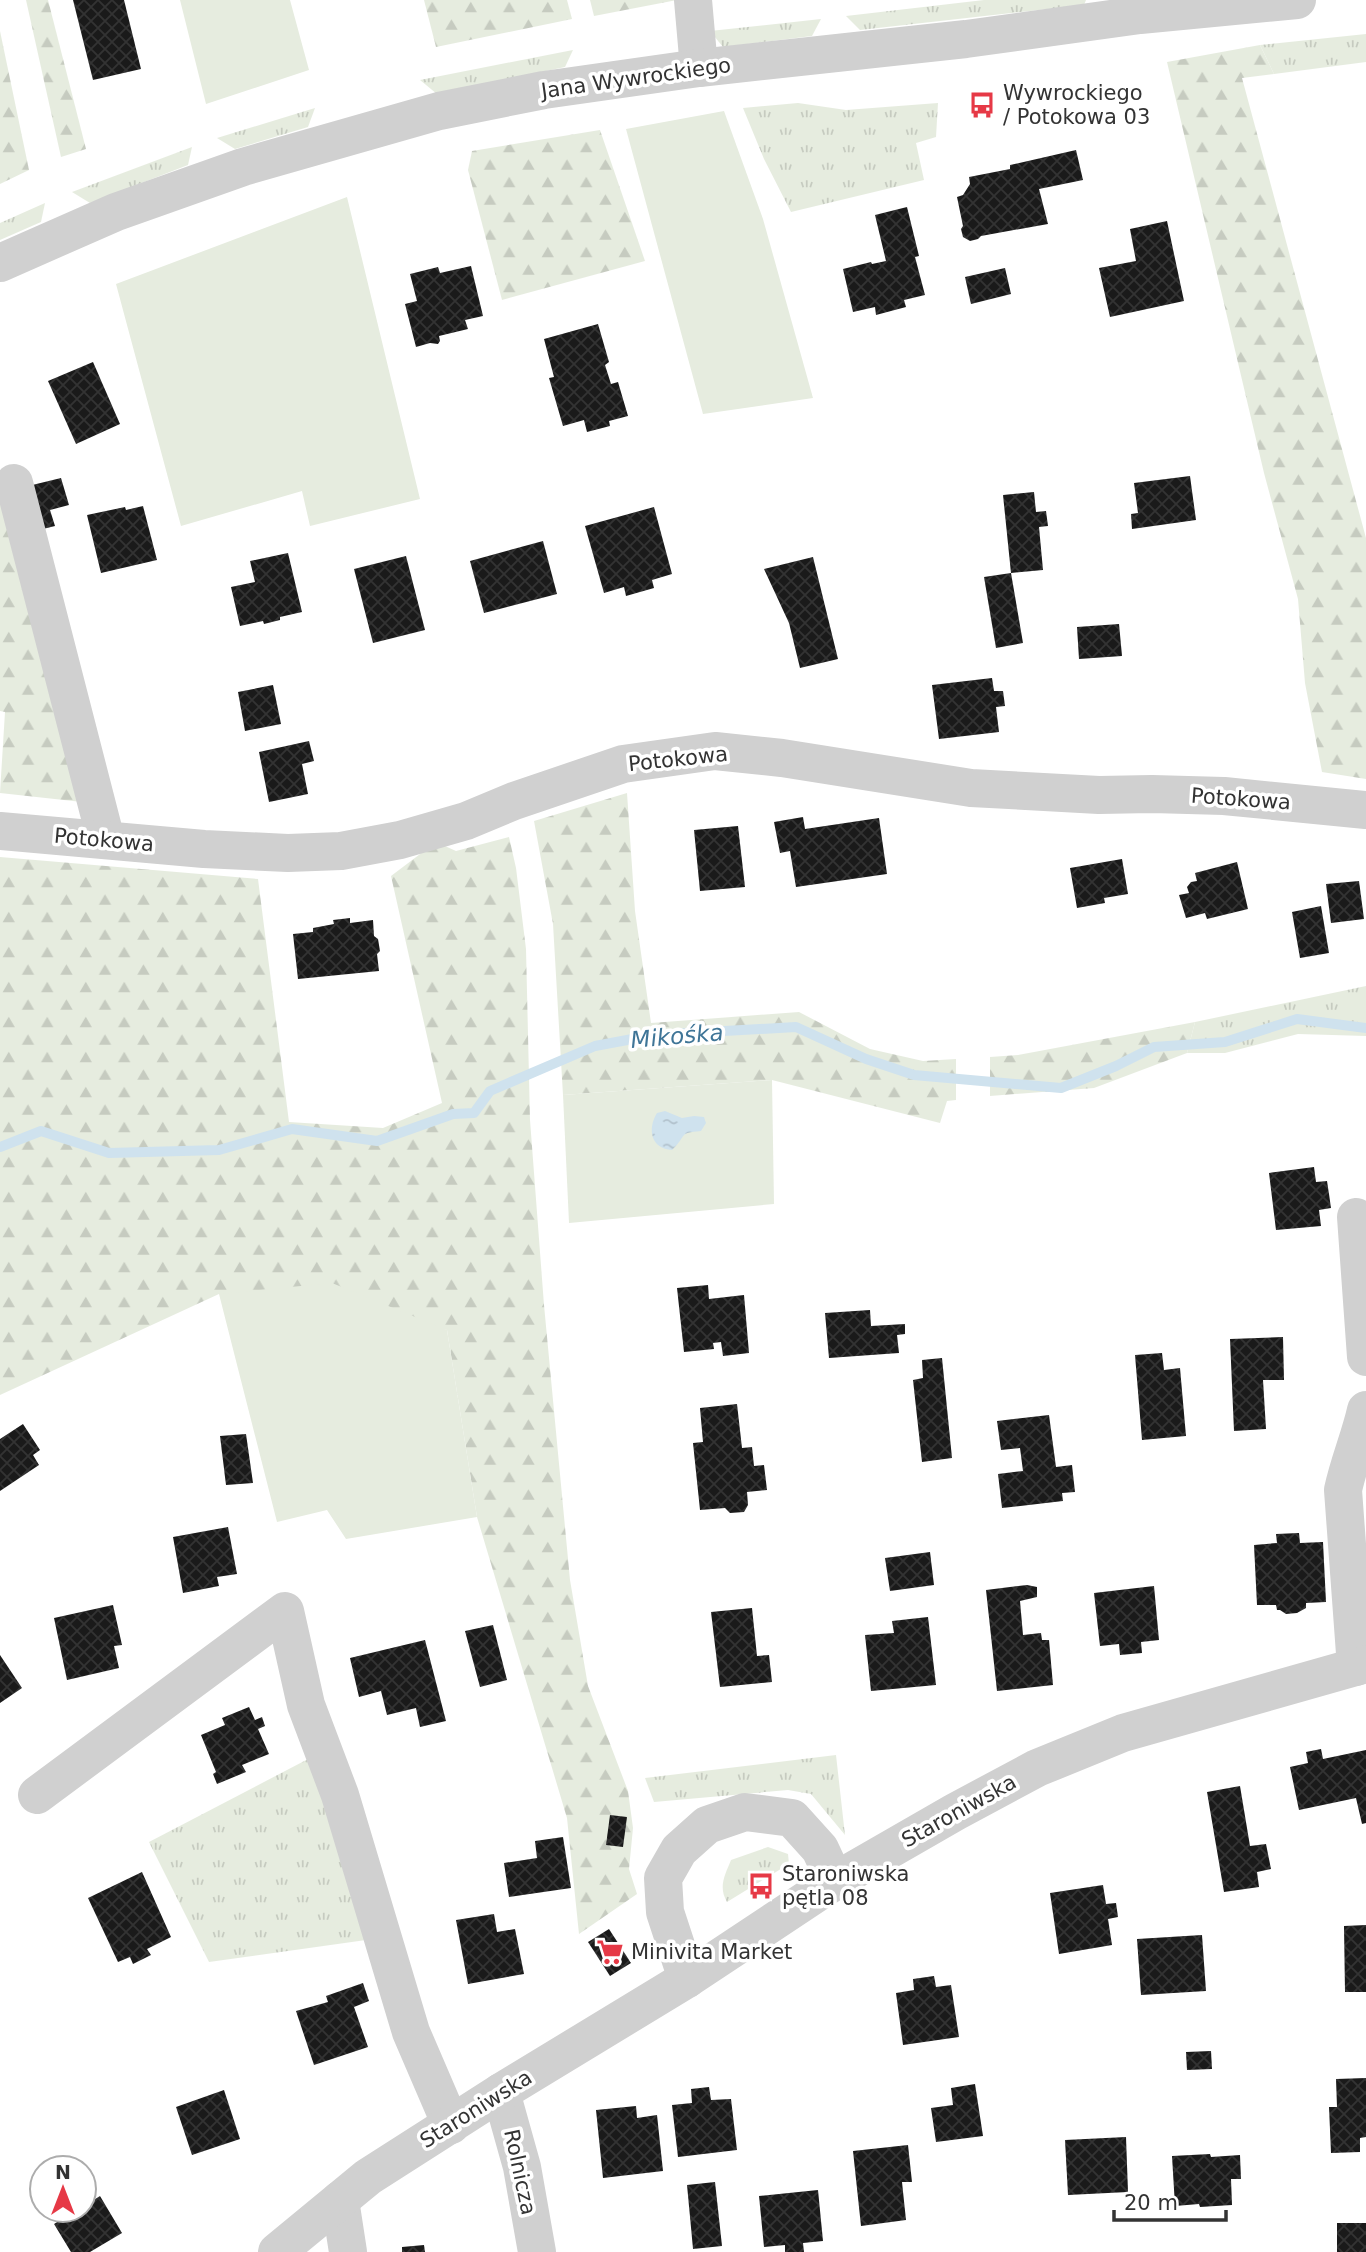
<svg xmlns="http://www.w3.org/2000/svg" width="1366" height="2252" font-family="'DejaVu Sans',sans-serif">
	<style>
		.grass { fill: url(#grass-tufts) }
		.forest { fill: url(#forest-firs) }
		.green { fill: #e6ecdf }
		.water { fill: url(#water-ripples) }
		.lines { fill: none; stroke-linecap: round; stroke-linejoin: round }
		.stream { stroke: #cfe2ee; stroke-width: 10 }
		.building { fill: url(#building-cross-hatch) }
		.minor { stroke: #d0d0d0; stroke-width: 38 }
		.labels { text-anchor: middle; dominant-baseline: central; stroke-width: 7; stroke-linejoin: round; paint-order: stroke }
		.street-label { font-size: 21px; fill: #333; stroke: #fff }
		.poi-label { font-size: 21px; fill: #333; stroke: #fff; text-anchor: start }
		.water-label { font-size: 23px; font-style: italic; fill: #3f7597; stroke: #fff }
	</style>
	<defs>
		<pattern id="grass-tufts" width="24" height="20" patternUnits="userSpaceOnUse" patternTransform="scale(1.75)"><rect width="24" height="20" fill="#e6ecdf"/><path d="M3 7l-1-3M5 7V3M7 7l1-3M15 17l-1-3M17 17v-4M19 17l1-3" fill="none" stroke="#c6cbc0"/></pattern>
		<pattern id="forest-firs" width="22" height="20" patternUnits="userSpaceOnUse" patternTransform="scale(1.75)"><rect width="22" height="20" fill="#e6ecdf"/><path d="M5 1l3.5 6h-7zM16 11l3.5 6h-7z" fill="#c6cbc0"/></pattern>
		<pattern id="water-ripples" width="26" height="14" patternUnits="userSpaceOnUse" patternTransform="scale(1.75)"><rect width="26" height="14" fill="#cfe2ee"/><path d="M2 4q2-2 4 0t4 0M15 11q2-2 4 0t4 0" fill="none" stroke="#b2c2cd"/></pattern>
		<pattern id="building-cross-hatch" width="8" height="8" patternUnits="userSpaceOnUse" patternTransform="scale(1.75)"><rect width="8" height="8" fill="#1a1a1a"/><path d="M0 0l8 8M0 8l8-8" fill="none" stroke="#333"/></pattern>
	</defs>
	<rect width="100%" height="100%" fill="#fff"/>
	<g class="grass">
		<path d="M984 0H1086L1084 5 860 30 846 16Z"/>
		<path d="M821 19 812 36 723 47 710 31Z"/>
		<path d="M1366 34V62L1274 74 1260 45Z"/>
		<path d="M573 50 565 67 437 94 420 80Z"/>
		<path d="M798 103 846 110 938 103 936 137 916 143 924 180 791 212 764 159 743 108Z"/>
		<path d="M315 108 308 127 235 149 217 138Z"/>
		<path d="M192 147 188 165 90 203 72 192Z"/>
		<path d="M45 203 41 222 0 240V223Z"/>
		<path d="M1366 986V1036L1298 1034 1225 1053H1187L1195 1022Z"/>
		<path d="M836 1755 845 1835 811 1794 788 1790 654 1802 645 1778Z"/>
		<path d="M310 1758 366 1940 209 1962 149 1842Z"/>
		<path d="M768 1847 788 1854 789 1864 727 1902C718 1887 725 1875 731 1860Z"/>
	</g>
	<g class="forest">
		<path d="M26 0H48L86 149 61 157Z"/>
		<path d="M424 0H567L572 19 436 47Z"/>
		<path d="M590 0H677L594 16Z"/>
		<path d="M0 31 29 170 0 184Z"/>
		<path d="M1260 45 1274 74 1242 78 1366 538V779L1322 772 1305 683 1298 599 1264 473 1167 62Z"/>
		<path d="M600 130 645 261 502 300 468 170 472 151Z"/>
		<path d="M0 495 82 802 0 793 5 712 0 711Z"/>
		<path d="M627 793 635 911 651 1023 799 1012 870 1049 923 1061 956 1059V1100L947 1101 940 1123 772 1080 563 1095 553 924 534 821Z"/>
		<path d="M509 837 516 868 526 949 530 1120 544 1305 570 1580 588 1686 628 1791 633 1828 629 1869 637 1894 579 1934 567 1818 477 1517 447 1330 219 1294 0 1395V857L258 879 289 1122 383 1128 442 1103 391 876 436 842 456 851Z"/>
		<path d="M1195 1022 1187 1053 1094 1088 990 1096V1057L1018 1055Z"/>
	</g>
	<g class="green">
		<path d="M180 0H290L309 70 206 104Z"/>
		<path d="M724 111 763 219 813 398 703 414 626 129Z"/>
		<path d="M347 197 420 499 310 526 302 491 181 526 116 284Z"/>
		<path d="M772 1080 774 1204 569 1223 563 1095Z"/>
		<path d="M332 1283 447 1330 477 1517 346 1539 327 1510 277 1522 219 1294Z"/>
	</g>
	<path class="water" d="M665 1111 682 1118 694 1116 704 1117 706 1123 701 1131C677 1133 688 1135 672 1150 651 1149 647 1129 657 1113Z"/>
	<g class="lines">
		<path class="stream" d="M0 1147 41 1131 109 1153 219 1150 292 1129 377 1141 453 1114 474 1113 490 1091 595 1046 654 1035 796 1027 866 1059 914 1075 1061 1088 1116 1066 1154 1047 1225 1042 1297 1019 1366 1028"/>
	</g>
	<g class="building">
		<path d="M73 0H124L141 69 93 80Z"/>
		<path d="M1076 150 1083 180 1039 189 1048 224 981 236 978 239 970 241 963 237 961 229 963 226 957 197 963 195 970 184 969 177 1010 169V165Z"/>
		<path d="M907 207 919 256 915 257 925 295 904 300 906 307 876 315 875 307 853 312 843 269 871 262 872 264 886 261 875 215Z"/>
		<path d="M1167 221 1184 301 1110 317 1099 268 1136 261 1130 229Z"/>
		<path d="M471 266 483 316 465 320 468 329 439 336 440 341 438 344 430 343 416 347 405 304 417 301 410 274 438 267 440 273Z"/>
		<path d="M1005 268 1011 294 971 304 965 277Z"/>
		<path d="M598 324 609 362 605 365 611 384 618 382 628 416 609 421 610 426 587 432 584 420 563 426 549 378 554 377 544 339Z"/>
		<path d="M93 362 120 424 76 444 48 381Z"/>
		<path d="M1190 476 1196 520 1132 529 1131 514 1138 513 1134 483Z"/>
		<path d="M61 478 69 505 50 510 55 526 35 531 24 487Z"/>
		<path d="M1034 492 1036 512 1046 511 1048 526 1039 527 1043 570 1011 573 1003 495Z"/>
		<path d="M143 506 157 560 101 573 87 515 125 507 126 510Z"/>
		<path d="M654 507 672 574 652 580 654 588 626 596 624 587 604 593 585 526Z"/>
		<path d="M543 541 557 594 484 613 470 561Z"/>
		<path d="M288 553 302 612 280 617V620L264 624 263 621 240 626 231 587 255 582 250 561Z"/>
		<path d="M406 556 425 630 373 643 354 569Z"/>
		<path d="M813 557 838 659 800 668 789 623 764 569Z"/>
		<path d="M1011 573 1023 643 996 648 984 577Z"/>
		<path d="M1119 624 1122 656 1079 659 1077 627Z"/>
		<path d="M992 678 994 691H1003L1005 706 996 707 999 732 939 739 932 685Z"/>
		<path d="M273 685 281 724 245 731 238 692Z"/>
		<path d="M309 741 314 761 302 764 308 794 269 802 259 752Z"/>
		<path d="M803 817 805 829 879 818 887 874 796 887 790 851 780 853 774 822Z"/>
		<path d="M738 826 745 887 700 891 694 830Z"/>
		<path d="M1122 859 1128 894 1104 898 1105 903 1077 908 1070 868Z"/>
		<path d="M1237 862 1248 909 1207 919 1205 913 1186 918 1179 895 1189 893 1187 887 1191 882 1197 881 1195 873Z"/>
		<path d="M1359 881 1364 919 1331 923 1326 884Z"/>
		<path d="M1321 906 1329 953 1300 958 1292 912Z"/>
		<path d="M350 918V923L373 920 374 936 378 939 380 951 377 954 379 971 298 979 293 934 313 932V928L334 924 333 920Z"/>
		<path d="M1314 1167 1316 1182 1327 1181 1329 1194 1331 1208 1319 1210 1321 1226 1276 1230 1269 1173Z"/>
		<path d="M708 1285 709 1299 744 1295 749 1353 723 1356 721 1342 713 1343 714 1349 684 1352 677 1288Z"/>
		<path d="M870 1310 871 1326 905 1324V1334L897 1335 899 1353 829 1358 825 1313Z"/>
		<path d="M1283 1337 1284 1380H1263L1266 1429 1234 1431 1230 1339Z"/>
		<path d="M1162 1353 1164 1370 1180 1368 1186 1436 1142 1440 1135 1355Z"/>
		<path d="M942 1358 952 1458 922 1462 913 1380 923 1378 922 1360Z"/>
		<path d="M737 1404 742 1448 752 1447 754 1466 764 1465 767 1490 747 1492 748 1505 744 1512 730 1513 725 1508 700 1510 693 1443 703 1442 700 1408Z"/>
		<path d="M1049 1415 1056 1467 1072 1465 1075 1492 1062 1493 1063 1501 1002 1508 998 1474 1023 1471 1020 1448 1001 1450 997 1421Z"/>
		<path d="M23 1424 40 1450 33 1455 39 1465 0 1491V1439Z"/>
		<path d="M246 1434 253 1483 226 1485 220 1436Z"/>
		<path d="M228 1527 237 1574 217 1577 219 1586 183 1593 173 1537Z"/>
		<path d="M1299 1533 1300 1543 1323 1542 1326 1602 1306 1603V1608L1297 1613 1286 1614 1280 1610H1277L1276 1605H1257L1254 1545 1277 1543 1276 1534Z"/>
		<path d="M930 1552 934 1585 890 1591 885 1558Z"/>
		<path d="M1027 1585 1037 1587V1597L1020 1601 1023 1635 1041 1633 1042 1640H1049L1053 1685 997 1691 986 1590Z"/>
		<path d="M1154 1586 1159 1640 1141 1642 1142 1653 1120 1655 1119 1644 1100 1646 1094 1593Z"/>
		<path d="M113 1605 122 1645 114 1646 119 1668 67 1680 54 1618Z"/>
		<path d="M752 1608 757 1656 769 1655 772 1682 720 1687 711 1612Z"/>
		<path d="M928 1617 936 1685 871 1691 865 1635 894 1633 892 1621Z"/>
		<path d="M493 1625 507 1680 480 1687 465 1631Z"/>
		<path d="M425 1640 446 1721 420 1727 416 1708 387 1715 381 1691 359 1697 350 1658Z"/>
		<path d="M0 1655 22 1688 0 1703Z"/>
		<path d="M249 1707 255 1720 262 1717 265 1726 258 1729 269 1754 242 1765 246 1772 217 1784 213 1774 216 1772 201 1735 225 1725 222 1718Z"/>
		<path d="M1321 1749 1323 1759 1366 1750V1823L1362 1824 1356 1798 1299 1810 1290 1767 1308 1763 1306 1752Z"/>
		<path d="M1240 1786 1250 1846 1266 1844 1271 1869 1257 1872 1259 1887 1224 1892 1207 1792Z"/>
		<path d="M610 1815 627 1817 623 1847 606 1845Z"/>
		<path d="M563 1837 571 1888 509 1897 504 1863 537 1858 535 1841Z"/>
		<path d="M142 1872 171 1937 147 1949 151 1955 133 1964 130 1957 118 1962 88 1898Z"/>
		<path d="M1103 1885 1106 1904 1116 1903 1118 1917 1108 1919 1112 1945 1059 1954 1050 1893Z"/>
		<path d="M494 1914 497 1932 515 1929 524 1974 468 1984 456 1920Z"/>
		<path d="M1366 1925V1992H1345L1344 1926Z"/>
		<path d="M609 1929 631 1963 610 1976 588 1942Z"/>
		<path d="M1202 1935 1206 1991 1141 1995 1137 1939Z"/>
		<path d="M934 1976 936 1987 951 1985 959 2037 903 2045 896 1993 914 1990 913 1979Z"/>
		<path d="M363 1983 369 2001 354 2007 368 2047 314 2065 296 2011 328 2002 326 1996Z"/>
		<path d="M1211 2051 1212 2069 1187 2070 1186 2052Z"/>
		<path d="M1366 2078V2137L1360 2138V2152L1331 2153 1329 2107H1337L1336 2079Z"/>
		<path d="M975 2084 983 2136 936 2142 931 2108 953 2105 951 2088Z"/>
		<path d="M709 2087 711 2100 731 2099 737 2150 678 2157 672 2105 692 2103 691 2089Z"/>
		<path d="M224 2090 240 2139 192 2155 176 2107Z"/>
		<path d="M636 2106 637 2118 657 2115 663 2171 603 2178 596 2110Z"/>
		<path d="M1126 2137 1128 2192 1068 2195 1065 2140Z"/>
		<path d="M908 2145 912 2182H902L906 2220 861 2226 853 2151Z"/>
		<path d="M1210 2154 1211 2157 1240 2155 1241 2179H1231L1232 2205 1200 2207 1199 2204 1175 2206 1172 2156Z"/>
		<path d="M715 2182 722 2246 693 2249 687 2185Z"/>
		<path d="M818 2190 823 2241 803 2243 804 2252H785V2245L764 2247 759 2196Z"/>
		<path d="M100 2196 122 2233 90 2252H71L54 2224 77 2210H84V2206Z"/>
		<rect x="1337" y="2223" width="29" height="29"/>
		<path d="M424 2245 425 2252H402V2247Z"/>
	</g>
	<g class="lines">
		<g class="minor">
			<path d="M693 0 699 68"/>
			<path d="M0 263 116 212 243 167 439 111 544 90 699 68 966 39 1140 15 1297 0"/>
			<path d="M14 483 106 840"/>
			<path d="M0 831 204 849 288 853 341 851 400 840 466 821 514 801 623 764 715 751 782 758 971 788 1099 795 1152 794 1224 796 1366 810"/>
			<path d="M1356 1217 1366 1357"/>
			<path d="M1356 1667 1343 1490C1349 1462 1360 1437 1366 1410"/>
			<path d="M37 1795 285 1611 306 1705 340 1795 411 2032 451 2125"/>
			<path d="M687 1979 665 1912 663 1878 679 1850 707 1825 745 1812 792 1818 820 1849 835 1881"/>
			<path d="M501 2092 522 2167 537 2252"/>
			<path d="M340 2200 348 2252"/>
			<path d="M277 2252 368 2177 501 2092 687 1979 835 1881 955 1812 1037 1768 1123 1733 1366 1664"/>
		</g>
	</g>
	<defs>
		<g id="bus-bare" transform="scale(2.1)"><path d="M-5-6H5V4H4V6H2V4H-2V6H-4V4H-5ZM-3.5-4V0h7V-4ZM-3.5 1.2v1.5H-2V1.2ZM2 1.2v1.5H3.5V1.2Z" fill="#e63946" stroke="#fff" stroke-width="2.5" paint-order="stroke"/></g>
		<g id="supermarket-bare" transform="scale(2.1)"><path d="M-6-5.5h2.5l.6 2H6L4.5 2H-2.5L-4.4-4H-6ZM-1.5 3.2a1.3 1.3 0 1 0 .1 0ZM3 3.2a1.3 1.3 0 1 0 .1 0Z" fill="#e63946" stroke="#fff" stroke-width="2.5" paint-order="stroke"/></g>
	</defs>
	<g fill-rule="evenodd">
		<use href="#bus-bare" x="982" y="105"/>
		<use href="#bus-bare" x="761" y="1886"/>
		<use href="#supermarket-bare" x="610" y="1952"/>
	</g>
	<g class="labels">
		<g class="street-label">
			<text transform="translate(636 78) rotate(-8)">Jana Wywrockiego</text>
			<text transform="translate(678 759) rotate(-6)">Potokowa</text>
			<text transform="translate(1241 799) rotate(4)">Potokowa</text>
			<text transform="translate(104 840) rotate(5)">Potokowa</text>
			<text transform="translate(959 1811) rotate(-29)">Staroniwska</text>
			<text transform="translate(476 2109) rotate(-32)">Staroniwska</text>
			<text transform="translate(520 2172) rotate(78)">Rolnicza</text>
		</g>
		<g class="poi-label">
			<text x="1003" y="93">Wywrockiego<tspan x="1003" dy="24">/ Potokowa 03</tspan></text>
			<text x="782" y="1874">Staroniwska<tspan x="782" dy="24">pętla 08</tspan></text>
			<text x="631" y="1952">Minivita Market</text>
		</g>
		<g class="water-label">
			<text transform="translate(677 1036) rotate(-5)">Mikośka</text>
		</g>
	</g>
	<g transform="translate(63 2189)"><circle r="33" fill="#ffffff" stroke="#adadad" stroke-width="2"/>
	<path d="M0-5L12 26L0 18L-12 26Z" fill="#e63946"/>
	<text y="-10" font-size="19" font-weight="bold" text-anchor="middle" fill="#333333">N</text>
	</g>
	<path d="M1114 2210v10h112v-10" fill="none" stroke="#333333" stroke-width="3.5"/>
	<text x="1124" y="2210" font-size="21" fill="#333333" stroke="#ffffff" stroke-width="5" paint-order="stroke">20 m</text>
</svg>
